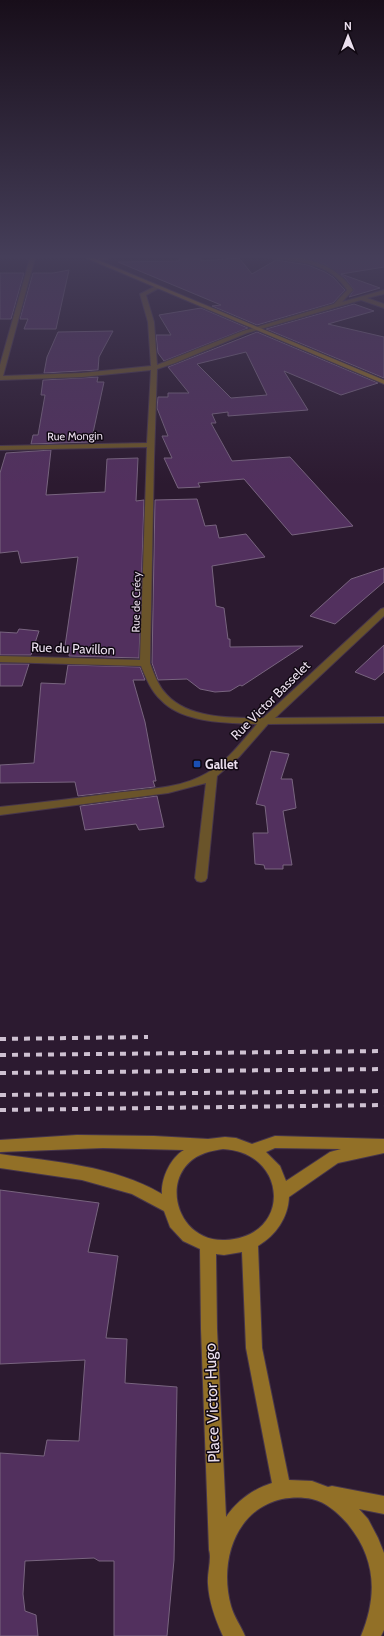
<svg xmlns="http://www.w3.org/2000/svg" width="384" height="1636" font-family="Cabin,sans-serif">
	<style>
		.building { fill: #52305e; stroke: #78647f; fill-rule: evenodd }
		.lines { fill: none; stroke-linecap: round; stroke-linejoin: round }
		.minor-casing { stroke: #47364b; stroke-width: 2 }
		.secondary-casing { stroke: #47364b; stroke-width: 2 }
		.minor { fill: #6a542a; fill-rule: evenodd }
		.secondary { fill: #927027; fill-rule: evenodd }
		.rail { stroke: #cec1d1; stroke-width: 4; stroke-dasharray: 6 6; stroke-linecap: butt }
		.transit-dot { fill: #1a4fb4; stroke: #100812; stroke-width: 1.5 }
		.labels { text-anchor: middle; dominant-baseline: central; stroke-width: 3; stroke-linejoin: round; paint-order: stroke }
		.far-street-label { font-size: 11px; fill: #ebdfee; stroke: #100812 }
		.street-label { font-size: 13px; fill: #ebdfee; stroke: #100812 }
		.poi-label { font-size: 13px; font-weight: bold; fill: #ebdfee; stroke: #100812; text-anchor: start }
		.near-street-label { font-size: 16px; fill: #ebdfee; stroke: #100812 }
	</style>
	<rect width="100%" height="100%" fill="#2c1a30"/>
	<g class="building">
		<path d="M301 255H384V267L341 274 380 288 349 297 354 290 345 278 324 264 299 256Z"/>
		<path d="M238 258 240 259 252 274 276 260 308 265 325 272 333 277 345 290 333 303 257 325 212 306 221 305 118 262 179 261V259H201V261Z"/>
		<path d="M69 270 56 329H24L28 319H20L33 273H53Z"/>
		<path d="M0 273H24L11 319H0Z"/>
		<path d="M354 304 374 311 328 324 384 337V378L266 329Z"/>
		<path d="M201 308 248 328 164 361 158 353 156 335H171L159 315Z"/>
		<path d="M113 331 99 357 98 370 44 373 47 357 58 332Z"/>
		<path d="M257 332 378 383 341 395 284 371 308 410 228 416V412L212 414 216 423H211L232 461 290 457 353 526 292 535 244 479 198 483 200 487 178 488 164 458H172L162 436H168L157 408 158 397H168V393H189L168 367ZM246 352 267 395 231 398 197 364Z"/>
		<path d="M98 377 97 382H104L91 442 31 444 33 435H38L45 395H41L43 380Z"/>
		<path d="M51 450 46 495 105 492 107 459 138 458 136 501 144 500 139 658 69 656 70 647 65 646 78 557 21 563 18 551 0 553V473L6 453Z"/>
		<path d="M197 499 205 526 216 525 219 538 246 534 265 557 212 566 216 606 224 608 228 639H230V647L303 646 242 686 240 685 230 691 215 692 200 689 187 679 158 680 152 663 155 500Z"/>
		<path d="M384 568V582L335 624 310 616 351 579Z"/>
		<path d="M19 629 39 631 31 655H0V632L17 633Z"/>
		<path d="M384 645V672L375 680 355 672Z"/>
		<path d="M0 664H29L22 686H0Z"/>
		<path d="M68 665 140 667 145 680H133L145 722 156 781H153L155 787 78 796 75 782 0 783V765L34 763 41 683 65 684Z"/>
		<path d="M271 751 289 754 281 779H292L296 808 283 811 292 865H283V869H265L264 865 255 864 253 833H268L265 806 256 804Z"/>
		<path d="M157 796 164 827 139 830 136 824 85 830 80 806Z"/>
		<path d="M0 1190 99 1203 88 1252 118 1256 106 1338 127 1339 125 1383 177 1387 174 1560 167 1636H114V1561H99L94 1558 25 1561 23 1594 25 1611 36 1615 38 1636H0V1453L44 1456 47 1440 79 1441 85 1360 0 1364Z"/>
	</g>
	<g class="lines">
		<g class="minor-casing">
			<g id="minor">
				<path d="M85 255 83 257 35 258 3 376 82 373 151 366 148 322 140 294 156 286 161 287 146 295 154 322 157 365 243 331 334 304 347 290C332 266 306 262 280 259 273 258 265 258 259 255 295 255 331 258 353 290L342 302 384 290V294L367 298 384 304V308L361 300 247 333 175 363 157 369 154 458 150 663C154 674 158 686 167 695 189 719 233 718 263 718L381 609 384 608V616L275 718 384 717V723L268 724 239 757 217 776 207 878 205 881 201 882 197 881 195 878 206 783 168 793 0 815V807C38 803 77 798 115 793 146 789 180 789 207 773 228 761 242 741 257 724 228 723 182 723 161 700 151 691 146 678 141 666L0 662V656L140 660 147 447 0 450V446L147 443 151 370 82 377 0 380V365L30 258H0V256Z"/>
				<path d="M109 255H204L112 257 95 262 93 261Z"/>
			</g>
		</g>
		<g class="secondary-casing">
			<g id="secondary">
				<path d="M79 255H86L384 380V384Z"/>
				<path d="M77 1135 154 1136 208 1139 225 1137 236 1138 252 1144 275 1136 384 1139V1153L338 1163 289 1197C288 1218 276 1235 258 1246L262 1348 289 1480 312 1481 328 1487 332 1486 384 1496V1514L359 1509 368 1519 378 1538 384 1553V1630L381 1636H361C378 1595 376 1558 347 1523 338 1513 326 1502 312 1499 303 1497 292 1497 282 1499 234 1510 219 1563 231 1606 234 1617 241 1626 245 1636H223L222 1634C215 1618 209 1602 208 1584 207 1573 212 1559 209 1550L201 1329 200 1249 183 1241 170 1227 164 1211 132 1194 82 1180 0 1168V1154C54 1162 113 1165 162 1194 161 1179 170 1158 184 1150L103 1148 0 1152V1140ZM275 1148 341 1149 330 1152 286 1181 280 1166 266 1152ZM223 1149C288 1152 293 1237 225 1240 174 1242 157 1170 205 1153 210 1151 217 1150 223 1149ZM242 1252 246 1348 272 1483C253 1489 237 1501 226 1517L217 1329 216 1254 224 1255Z"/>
			</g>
		</g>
		<use href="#minor" class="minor"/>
		<use href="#secondary" class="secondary"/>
		<g class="rail">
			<path d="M0 1039 148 1037"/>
			<path d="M0 1055 384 1051"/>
			<path d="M0 1073 384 1069"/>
			<path d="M0 1095 384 1091"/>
			<path d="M0 1110 384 1105"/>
		</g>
	</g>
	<linearGradient id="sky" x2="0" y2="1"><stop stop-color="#180e1a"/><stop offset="0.53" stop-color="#453e59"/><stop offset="1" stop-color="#453e59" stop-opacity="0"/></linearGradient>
	<rect width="384" height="484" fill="url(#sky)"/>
	<rect class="transit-dot" x="193" y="760" width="8" height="8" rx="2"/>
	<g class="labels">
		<g class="far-street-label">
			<text transform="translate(75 436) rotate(-1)">Rue Mongin</text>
			<text transform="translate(136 602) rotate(-89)">Rue de Crécy</text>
		</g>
		<g class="street-label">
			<text transform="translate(73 648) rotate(2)">Rue du Pavillon</text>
			<text transform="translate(270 700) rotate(-45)">Rue Victor Basselet</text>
		</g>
		<g class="poi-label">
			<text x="205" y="764">Gallet</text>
		</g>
		<g class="near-street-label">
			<text transform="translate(212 1403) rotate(-92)">Place Victor Hugo</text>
		</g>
	</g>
	<g transform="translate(348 36)" stroke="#100812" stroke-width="3" paint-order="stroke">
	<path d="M0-3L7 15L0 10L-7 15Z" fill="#ebdfee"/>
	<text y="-6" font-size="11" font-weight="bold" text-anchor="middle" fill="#ebdfee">N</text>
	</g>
</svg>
